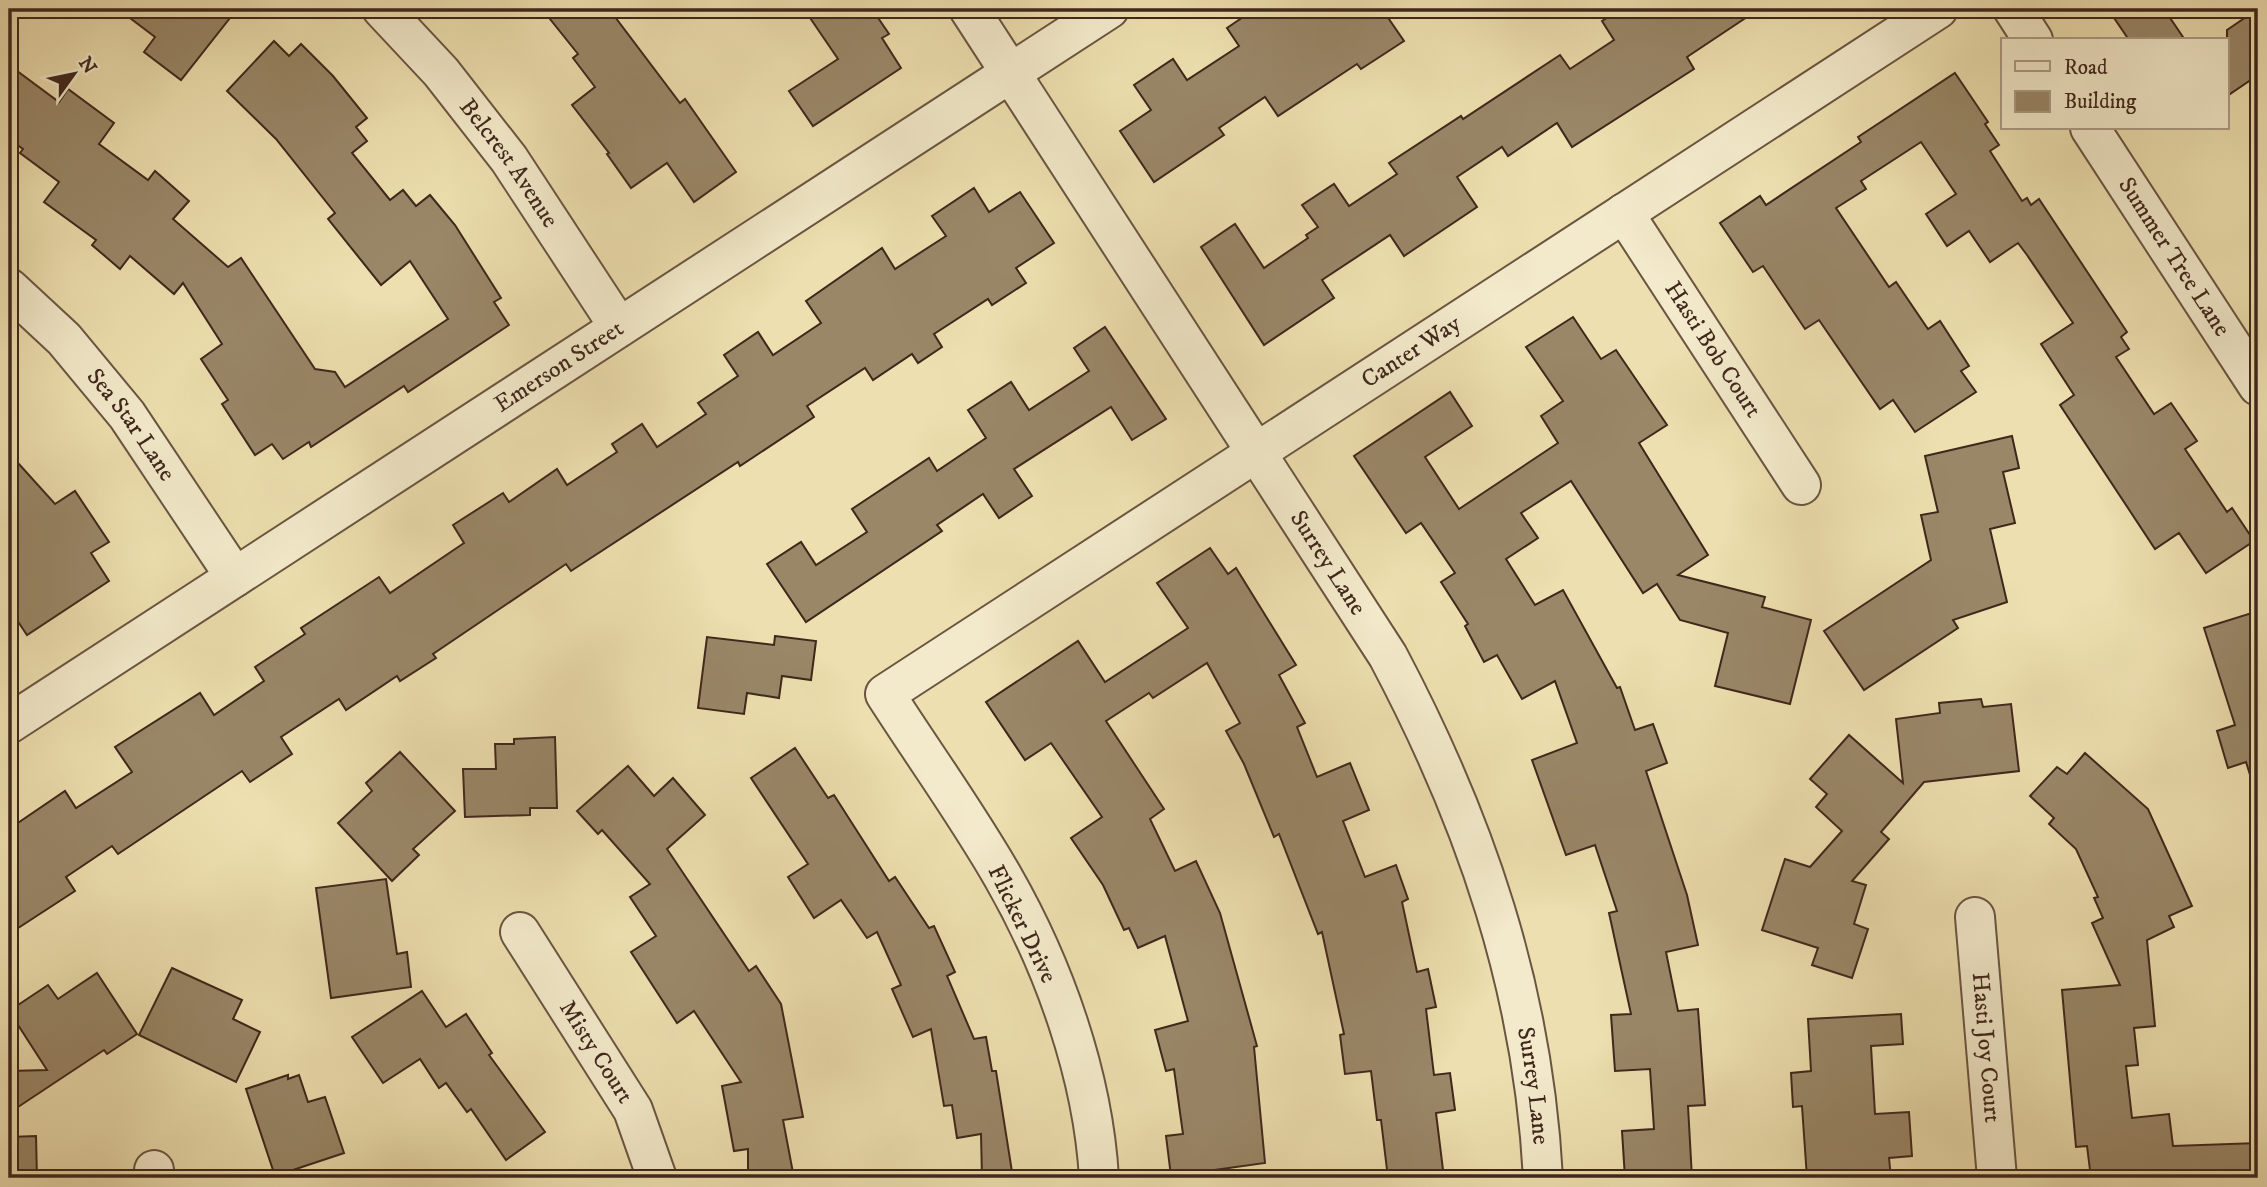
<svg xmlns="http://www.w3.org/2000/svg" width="2267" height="1187" font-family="'IM FELL DW Pica',serif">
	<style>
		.building { fill: #998768; stroke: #3f271c; stroke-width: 2 }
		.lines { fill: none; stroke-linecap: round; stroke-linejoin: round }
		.minor-casing { stroke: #6a5541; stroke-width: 42 }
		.minor { stroke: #f3eacb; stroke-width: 38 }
		.labels { text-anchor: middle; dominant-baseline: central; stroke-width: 5; stroke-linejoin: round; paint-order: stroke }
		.street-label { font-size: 24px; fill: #3f271c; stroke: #f3eacb }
	</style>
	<rect width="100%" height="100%" fill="#eddfaf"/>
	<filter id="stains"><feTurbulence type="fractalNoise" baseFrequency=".00286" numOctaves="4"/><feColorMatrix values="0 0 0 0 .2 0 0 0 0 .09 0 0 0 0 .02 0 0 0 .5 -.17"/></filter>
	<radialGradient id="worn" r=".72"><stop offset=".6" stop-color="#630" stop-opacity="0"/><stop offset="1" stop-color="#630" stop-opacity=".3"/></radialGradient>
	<g class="building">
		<path d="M118 9H237L181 80 144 52 155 37Z"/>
		<path d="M542 9H609L680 103 685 99 736 172 694 202 667 163 631 188 607 154 609 153 572 105 595 87 573 58 578 54Z"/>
		<path d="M804 9H872L889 34 882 38 901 68 813 126 789 91 838 59Z"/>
		<path d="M1255 9H1382L1404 41 1361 69 1357 64 1278 116 1265 97 1219 128 1224 135 1154 182 1120 131 1151 110 1134 85 1173 59 1187 80 1239 46 1227 28Z"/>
		<path d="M1621 9H1759L1687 57 1694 69 1572 147 1557 123 1508 156 1502 147 1457 177 1477 207 1404 256 1390 235 1322 280 1334 298 1264 345 1201 247 1235 224 1264 268 1308 238 1306 235 1318 227 1302 205 1334 184 1349 206 1397 174 1389 163 1461 116 1463 119 1560 55 1570 69 1614 40 1602 21Z"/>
		<path d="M2108 9H2164L2185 40H2129Z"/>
		<path d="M2258 9V75L2227 96V30Z"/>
		<path d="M274 41 289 56 301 44 333 76 367 118 356 127 367 141 352 153 390 200 403 190 416 206 430 195 455 225 501 298 494 302 509 325 408 392 404 386 311 447 309 442 283 459 272 444 255 455 222 404 228 400 201 359 222 344 183 283 174 294 130 256 120 269 92 245 96 240 44 202 59 182 20 153 23 149 9 139V65L59 102 68 89 114 123 99 144 148 180 155 171 189 201 173 219 228 267 241 258 315 369 335 372 345 387 448 319 410 261 381 285 328 219 335 213 276 139 227 91Z"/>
		<path d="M1955 73 1988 122 1985 124 1999 145 1990 151 2022 201 2027 198 2031 205 2039 199 2127 332 2121 337 2129 349 2116 357 2154 414 2171 403 2197 441 2185 449 2227 512 2232 508 2254 541 2206 573 2179 533 2155 549 2060 405 2074 395 2041 344 2073 323 2027 255 2018 243 1990 262 1969 231 1947 246 1926 214 1956 194 1921 142 1861 181 1866 189 1836 208 1889 287 1896 282 1928 329 1940 321 1969 366 1961 371 1976 392 1915 432 1893 400 1880 409 1819 320 1805 329 1763 266 1753 272 1720 223 1760 196 1766 205 1861 142 1858 137Z"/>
		<path d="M974 188 989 212 1020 192 1054 243 1016 268 1026 283 992 305 988 299 934 334 942 347 918 363 912 354 873 380 865 368 807 406 814 417 740 466 738 462 571 571 566 564 433 654 436 658 400 681 397 676 346 710 339 699 281 737 292 754 250 782 242 771 118 854 112 846 66 877 75 891 9 934V829L65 791 76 808 132 772 115 747 200 693 214 715 264 681 255 667 305 634 301 628 379 577 390 593 464 543 453 525 503 493 509 502 557 469 567 485 617 452 612 444 642 424 657 447 706 414 698 403 738 376 724 355 758 332 773 355 821 323 806 301 882 248 895 269 946 236 932 216Z"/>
		<path d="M1573 317 1601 359 1616 350 1667 425 1639 443 1708 555 1678 575 1765 597 1762 607 1811 620 1790 704 1715 686 1728 633 1680 620 1657 584 1643 593 1571 481 1521 513 1538 538 1506 559 1535 605 1563 590 1617 688 1620 687 1635 730 1653 724 1667 763 1646 771 1687 895 1698 945 1666 952 1678 1011 1698 1009 1705 1105 1688 1106 1692 1178H1625L1622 1131 1654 1129 1650 1069 1615 1071 1611 1015 1631 1014 1609 913 1617 911 1595 845 1566 855 1532 760 1577 743 1555 681 1522 699 1497 655 1484 662 1465 626 1468 624 1441 582 1455 573 1421 523 1406 533 1354 456 1450 392 1472 426 1425 457 1459 509 1558 443 1541 416 1563 401 1526 347Z"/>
		<path d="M1105 327 1166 419 1132 440 1111 407 1014 469 1032 496 999 518 983 494 937 525 942 531 806 622 767 564 801 542 816 565 867 532 852 509 929 458 937 471 986 438 968 410 1011 382 1029 410 1089 371 1074 348Z"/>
		<path d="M2012 436 2019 468 2003 472 2015 523 1990 529 2007 602 1953 620 1958 628 1864 690 1824 631 1931 560 1921 515 1938 512 1925 456Z"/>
		<path d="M9 453 55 504 75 491 109 542 91 553 109 581 27 635 9 608Z"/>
		<path d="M1210 548 1228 574 1236 568 1296 665 1279 675 1305 723 1297 727 1317 777 1350 763 1369 810 1343 821 1365 877 1396 865 1408 899 1402 902 1417 972 1428 969 1436 1007 1426 1009 1434 1075 1450 1073 1455 1110 1436 1113 1444 1178H1388L1381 1120H1377L1371 1071 1345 1074 1340 1035 1344 1034 1322 932 1318 934 1279 834 1274 837 1244 764 1226 731 1240 723 1207 663 1153 698 1149 693 1106 721 1164 809 1150 819 1175 871 1196 861 1220 913 1257 1046 1254 1047 1265 1163 1171 1176 1166 1136 1183 1134 1174 1069 1166 1071 1155 1030 1188 1021 1165 936 1138 948 1129 928 1124 930 1103 885 1071 838 1102 817 1051 743 1025 760 986 702 1078 641 1105 682 1188 628 1157 583Z"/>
		<path d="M2258 611V780L2252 781 2246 762 2228 768 2217 731 2235 725 2204 628Z"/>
		<path d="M775 636 816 641 811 680 782 676 779 698 747 693 744 714 698 708 707 637 774 645Z"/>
		<path d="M1981 699 1983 707 2011 704 2019 771 1924 782 1881 832 1889 839 1852 881 1866 885 1854 924 1868 929 1852 978 1812 965 1818 948 1762 930 1785 859 1810 867 1842 831 1816 807 1827 794 1810 779 1849 735 1903 783 1896 719 1940 713 1939 703Z"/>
		<path d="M555 737 557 808H530V815L465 817 463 769H496L495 744H514V739Z"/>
		<path d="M795 748 828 798 834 795 889 881 895 877 929 928 934 926 955 972 947 976 974 1039 986 1037 992 1071H996L1013 1178H982L981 1134 957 1138 952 1105 944 1106 931 1029 913 1037 892 989 901 985 877 932 867 938 841 900 814 918 788 877 808 864 751 778Z"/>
		<path d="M400 752 455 811 413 849 419 855 392 881 338 823 372 791 366 783Z"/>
		<path d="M2085 753 2148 809 2192 906 2169 916 2174 927 2147 940 2155 1026 2134 1028 2138 1065 2126 1066 2132 1118 2169 1114 2173 1146 2258 1143V1178H2091L2087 1146 2076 1147 2062 990 2120 985 2092 923 2103 918 2094 898 2098 897 2076 849 2049 824 2054 818 2030 796 2057 767 2067 774Z"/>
		<path d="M628 766 654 796 673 778 705 815 667 849 749 971 756 966 781 1004 803 1117 783 1120 794 1178H748V1149L734 1151 722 1086 741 1082 694 1011 677 1023 631 952 656 936 630 897 650 884 602 830 598 834 577 811Z"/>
		<path d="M386 879 397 954 407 952 411 987 331 998 316 888Z"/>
		<path d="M172 968 242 1000 233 1019 260 1032 236 1082 139 1035Z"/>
		<path d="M97 973 137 1034 107 1054 104 1050 9 1113V1071L47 1070 9 1011 48 985 58 999Z"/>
		<path d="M422 991 446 1027 466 1014 492 1053 489 1055 545 1132 506 1160 471 1109 467 1112 446 1083 439 1088 420 1059 383 1083 352 1037Z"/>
		<path d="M1901 1014 1903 1044 1871 1046 1875 1114 1909 1112 1912 1156 1889 1158 1891 1178H1807L1802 1106 1793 1107 1791 1073 1811 1071 1808 1019Z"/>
		<path d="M288 1075V1079L299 1075 308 1102 325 1097 344 1153 275 1176 246 1089Z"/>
		<path d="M36 1136 37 1178H9V1137Z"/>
	</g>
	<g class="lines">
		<g class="minor-casing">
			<g id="minor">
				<path id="s1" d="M382 9 441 72 509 159 619 327"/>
				<path id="s2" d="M969 9 1388 656C1476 822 1533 989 1543 1178"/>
				<path d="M2013 9 2033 40"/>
				<path id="s3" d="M2090 128 2258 386"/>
				<path id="s4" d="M1624 213 1801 485"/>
				<path id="s5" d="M9 288 64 339 127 415 235 577"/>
				<path id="s6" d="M9 724 1109 9"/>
				<path id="s7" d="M1975 917 1997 1178"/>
				<path id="s8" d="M520 932 633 1110 657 1178"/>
				<path d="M154 1170 155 1178"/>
				<path id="s9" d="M1099 1178C1093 1075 1054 966 1003 877 967 814 924 755 885 694L1938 9"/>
			</g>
		</g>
		<use href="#minor" class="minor"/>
	</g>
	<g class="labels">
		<g class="street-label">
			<text stroke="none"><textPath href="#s1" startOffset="200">Belcrest Avenue</textPath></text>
			<text stroke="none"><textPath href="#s3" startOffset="154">Summer Tree Lane</textPath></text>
			<text stroke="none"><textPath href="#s4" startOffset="163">Hasti Bob Court</textPath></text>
			<text stroke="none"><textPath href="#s9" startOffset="1164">Canter Way</textPath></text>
			<text stroke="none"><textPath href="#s6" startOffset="656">Emerson Street</textPath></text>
			<text stroke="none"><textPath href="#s5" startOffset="184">Sea Star Lane</textPath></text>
			<text stroke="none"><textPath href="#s2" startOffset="660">Surrey Lane</textPath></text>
			<text transform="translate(1022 924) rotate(64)">Flicker Drive</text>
			<text stroke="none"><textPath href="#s7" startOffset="131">Hasti Joy Court</textPath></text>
			<text stroke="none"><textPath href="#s8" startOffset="142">Misty Court</textPath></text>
			<text stroke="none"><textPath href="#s2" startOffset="1227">Surrey Lane</textPath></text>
		</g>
	</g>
	<rect width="2267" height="1187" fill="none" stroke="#eddfaf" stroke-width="35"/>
	<rect x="10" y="10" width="2246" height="1166" fill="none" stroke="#3f271c" stroke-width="3.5"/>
	<rect x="18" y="18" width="2232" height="1152" fill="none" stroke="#3f271c" stroke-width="2"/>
	<rect x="2001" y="38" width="228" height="91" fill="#f3eacb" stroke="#ab9c85" stroke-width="2"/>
	<rect x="2015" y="61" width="35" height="10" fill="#f3eacb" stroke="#ab9c85" stroke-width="2"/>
	<text x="2064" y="74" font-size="21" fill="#3f271c">Road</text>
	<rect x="2015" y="91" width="35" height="21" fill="#998768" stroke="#ab9c85" stroke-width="2"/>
	<text x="2064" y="108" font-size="21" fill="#3f271c">Building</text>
	<g transform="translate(74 74) rotate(57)" stroke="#f3eacb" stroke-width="5" paint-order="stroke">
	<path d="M0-5L12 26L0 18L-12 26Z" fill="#3f271c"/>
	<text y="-10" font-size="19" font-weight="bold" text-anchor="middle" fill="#3f271c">N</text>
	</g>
	<rect width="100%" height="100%" filter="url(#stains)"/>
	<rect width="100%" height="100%" fill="url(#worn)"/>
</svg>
